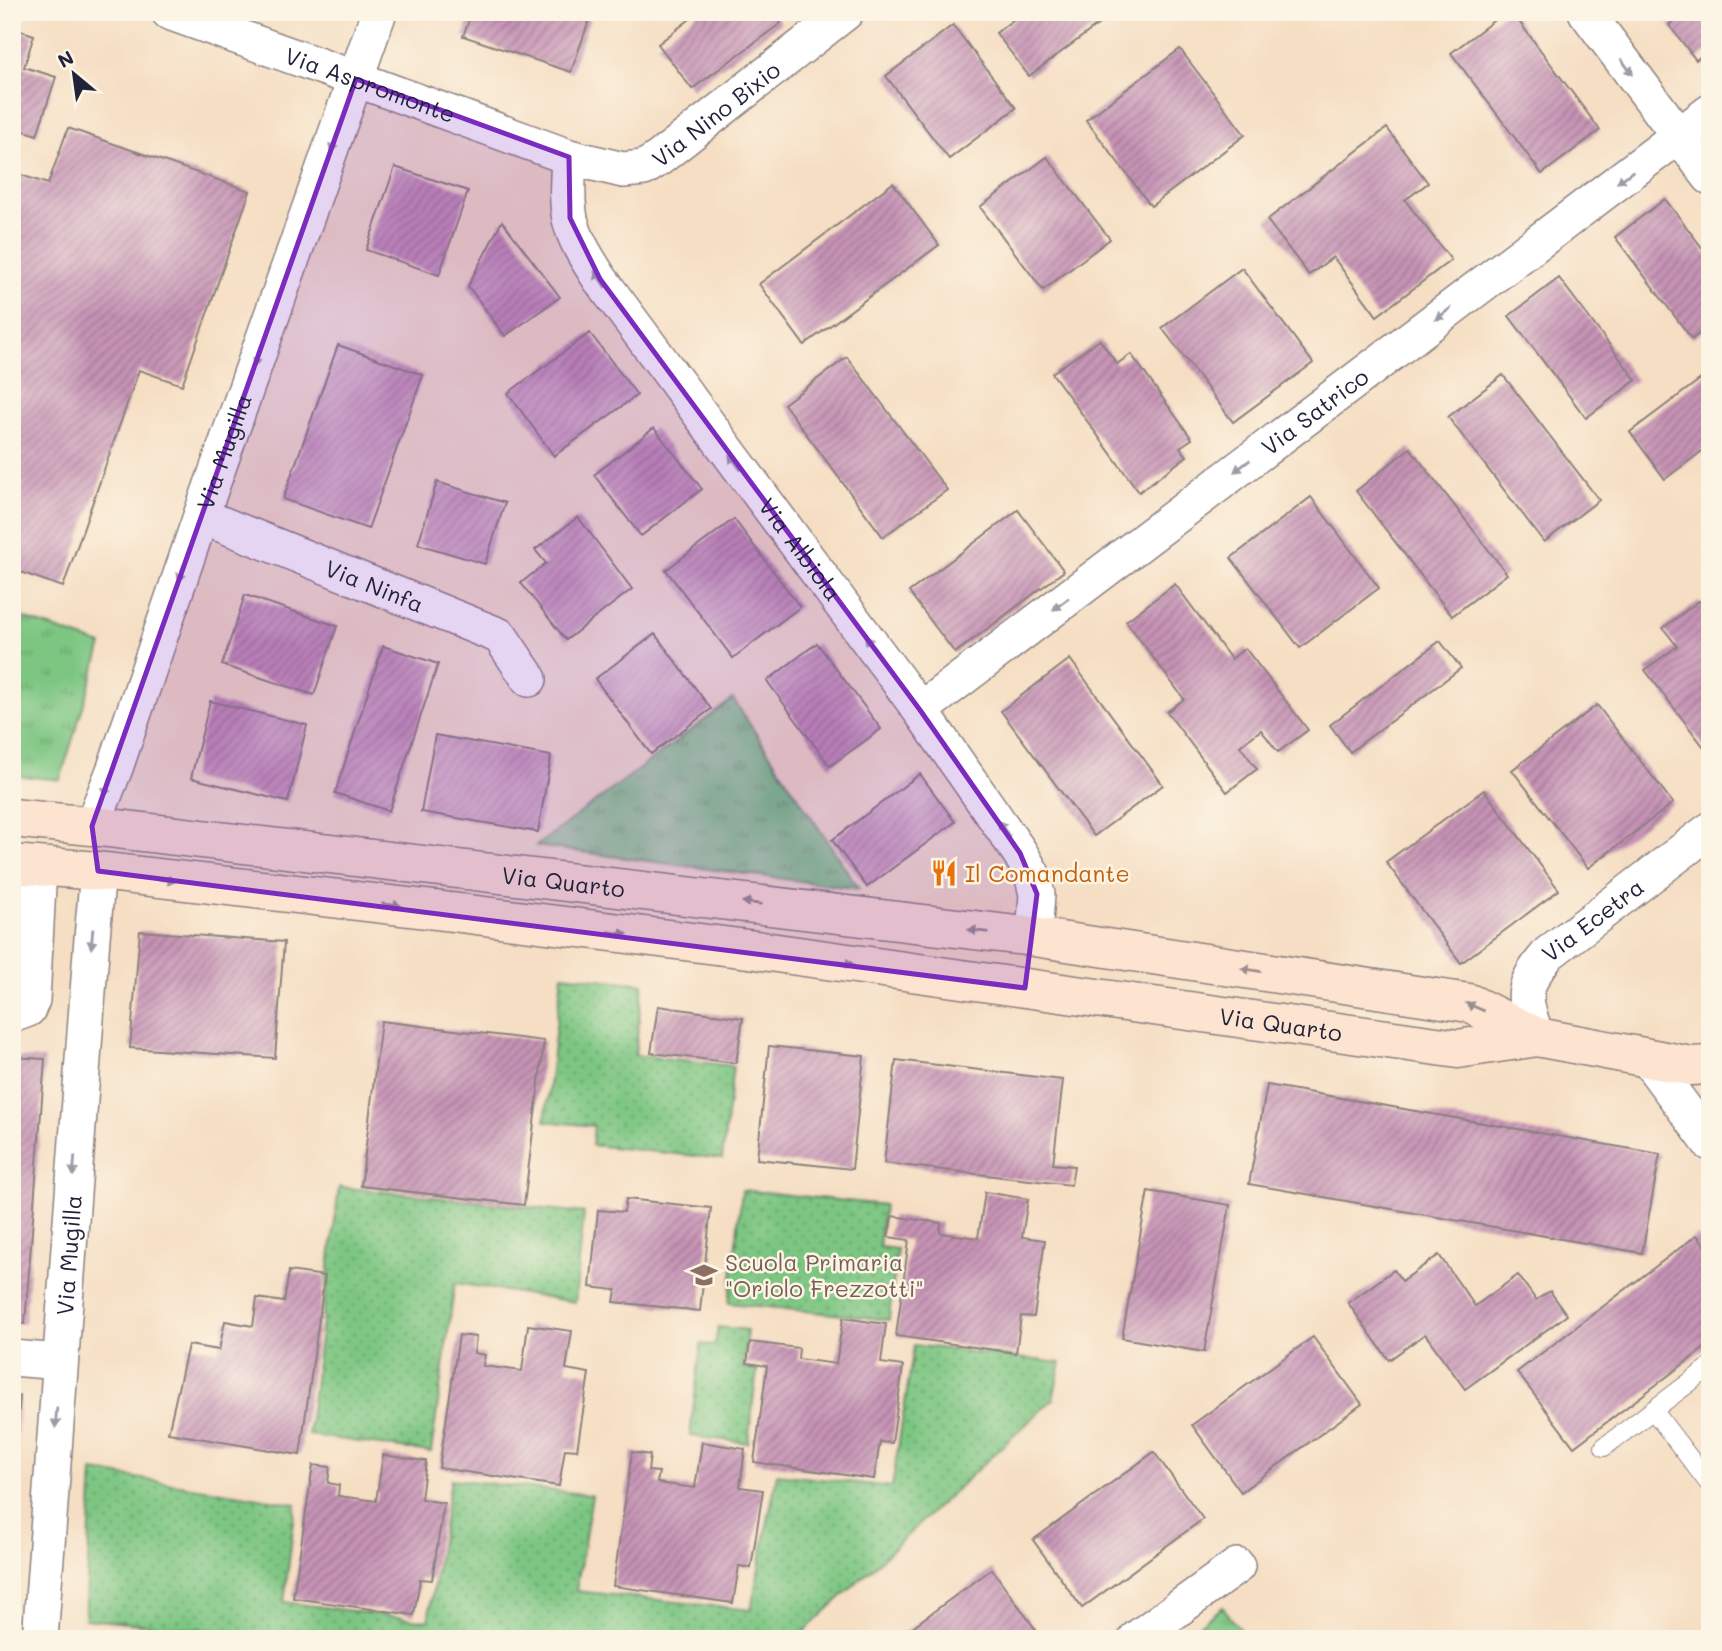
<svg xmlns="http://www.w3.org/2000/svg" width="1722" height="1651" font-family="Mali,sans-serif">
	<style>
		.grass { fill: url(#grass-tufts); stroke: #50745e; stroke-width: 2 }
		.garden { fill: url(#garden-dots); stroke: #50745e; stroke-width: 2 }
		.building { fill: url(#building-hatch) }
		.lines { fill: none; stroke-linecap: round; stroke-linejoin: round }
		.lane-casing { stroke: #8c807f; stroke-width: 20 }
		.street-casing { stroke: #8c807f; stroke-width: 38 }
		.secondary-casing { stroke: #8c807f; stroke-width: 41 }
		.lane { stroke: #fff; stroke-width: 18 }
		.street { stroke: #fff; stroke-width: 35 }
		.secondary { stroke: #fde4d1; stroke-width: 38 }
		.oneway { fill: #9c9ca7 }
		.oneway2 { fill: #9a8d8e }
		.marked { fill: #7b2cbf; fill-opacity: 0.2; stroke: #7b2cbf; stroke-width: 5; stroke-linejoin: round }
		.labels { text-anchor: middle; dominant-baseline: central; stroke-width: 5; stroke-linejoin: round; paint-order: stroke }
		.street-label { font-size: 23px; fill: #22223b; stroke: #fcf5e5 }
		.food-label { font-size: 23px; fill: #c56008; stroke: #fcf5e5; text-anchor: start }
		.education-label { font-size: 23px; fill: #785e54; stroke: #fcf5e5; text-anchor: start }
	</style>
	<defs>
		<pattern id="grass-tufts" width="24" height="20" patternUnits="userSpaceOnUse" patternTransform="scale(1.75)"><rect width="24" height="20" fill="#7dc682"/><path d="M3 7l-1-3M5 7V3M7 7l1-3M15 17l-1-3M17 17v-4M19 17l1-3" fill="none" stroke="#66a06c"/></pattern>
		<pattern id="garden-dots" width="8" height="8" patternUnits="userSpaceOnUse" patternTransform="scale(1.75)"><rect width="8" height="8" fill="#7dc682"/><path d="M2 2h.1M6 6h.1" fill="none" stroke="#66a06c" stroke-width="1.8" stroke-linecap="round"/></pattern>
		<pattern id="building-hatch" width="6" height="6" patternUnits="userSpaceOnUse" patternTransform="scale(1.75)"><rect width="6" height="6" fill="#c693b5"/><path d="M-1 1l2-2M0 6l6-6M5 7l2-2" fill="none" stroke="#a07894"/></pattern>
	</defs>
	<rect width="100%" height="100%" fill="#fcf5e5"/>
	<filter id="ink" filterUnits="userSpaceOnUse"><feTurbulence type="fractalNoise" baseFrequency=".0143" numOctaves="2"/><feDisplacementMap in="SourceGraphic" scale="14" xChannelSelector="R" yChannelSelector="G"/><feConvolveMatrix kernelMatrix="1 2 1 2 8 2 1 2 1" color-interpolation-filters="sRGB"/></filter>
	<filter id="wash" filterUnits="userSpaceOnUse"><feTurbulence type="fractalNoise" baseFrequency=".00686" numOctaves="4" result="noise"/><feDisplacementMap in="SourceGraphic" scale="28" xChannelSelector="R" yChannelSelector="G"/><feGaussianBlur stdDeviation="1.57" result="paint"/><feColorMatrix in="noise" values="0 0 0 0 0 0 0 0 0 0 0 0 0 0 0 0 0 1.4 0 .05"/><feComposite in="paint" operator="in"/></filter>
	<g filter="url(#wash)">
		<rect width="100%" height="100%" fill="#f5dec3"/>
		<g class="grass">
			<path d="M12 614 102 645 60 780 12 775Z"/>
			<path d="M733 699 859 889 536 846Z"/>
			<path d="M1223 1607 1247 1639H1180Z"/>
		</g>
		<g class="garden">
			<path d="M562 975 643 984 635 1055 733 1066 722 1159 592 1145 594 1126 545 1121Z"/>
			<path d="M339 1187 584 1213 575 1302 455 1283 431 1452 308 1435Z"/>
			<path d="M742 1190 884 1205 879 1247 897 1249 889 1320 729 1303Z"/>
			<path d="M718 1327 747 1330 743 1368 757 1370 748 1443 690 1436 701 1344 715 1345Z"/>
			<path d="M914 1345 1061 1363 1053 1399 796 1639H304L85 1619 93 1471 296 1504 284 1602 428 1621 451 1479 592 1495 576 1591 751 1610 777 1474 892 1487Z"/>
		</g>
		<g id="blocks">
			<g class="building">
				<path d="M472 12H592L571 72 463 36Z"/>
				<path d="M699 12H773L781 23 692 89 658 44Z"/>
				<path d="M1023 12H1115L1029 76 996 33Z"/>
				<path d="M1505 12H1512L1600 130 1542 174 1451 53Z"/>
				<path d="M1686 12H1710V49L1696 60 1669 25Z"/>
				<path d="M953 25 1016 108 949 159 886 76Z"/>
				<path d="M12 28 34 35 24 67 56 77 37 135 12 127Z"/>
				<path d="M1180 49 1245 135 1151 206 1086 120Z"/>
				<path d="M68 128 250 191 182 385 139 370 63 587 12 569V172L48 184Z"/>
				<path d="M1387 128 1428 183 1405 200 1451 260 1377 316 1333 257 1309 275 1267 220Z"/>
				<path d="M1047 157 1110 239 1043 290 980 207Z"/>
				<path d="M395 167 468 191 439 275 366 250Z"/>
				<path d="M893 183 939 245 804 345 759 284Z"/>
				<path d="M1665 199 1710 258V326L1692 339 1615 237Z"/>
				<path d="M502 221 560 297 505 336 468 286Z"/>
				<path d="M1242 268 1313 363 1233 422 1162 328Z"/>
				<path d="M1559 278 1636 380 1586 418 1509 316Z"/>
				<path d="M590 333 637 395 554 456 508 393Z"/>
				<path d="M1100 340 1117 364 1131 354 1192 439 1180 447 1187 456 1139 492 1052 373Z"/>
				<path d="M338 345 423 375 368 529 283 499Z"/>
				<path d="M847 357 947 490 883 537 784 404Z"/>
				<path d="M1710 372V445L1665 479 1630 432Z"/>
				<path d="M1503 375 1599 500 1544 542 1448 417Z"/>
				<path d="M654 428 702 489 641 536 594 475Z"/>
				<path d="M1410 448 1507 574 1452 616 1356 491Z"/>
				<path d="M437 482 505 503 485 564 418 544Z"/>
				<path d="M1311 497 1379 588 1300 648 1231 558Z"/>
				<path d="M1018 510 1064 571 955 653 909 592Z"/>
				<path d="M578 517 632 589 566 640 521 583 546 563 535 550Z"/>
				<path d="M734 519 800 607 733 658 666 570Z"/>
				<path d="M1175 584 1231 659 1245 648 1308 730 1278 752 1261 730 1240 746 1257 769 1227 792 1167 712 1184 699 1126 621Z"/>
				<path d="M245 595 337 626 314 695 222 665Z"/>
				<path d="M1699 601 1710 615V755L1645 670 1677 646 1663 628Z"/>
				<path d="M655 634 711 709 651 754 595 679Z"/>
				<path d="M1440 641 1461 668 1350 752 1330 725Z"/>
				<path d="M817 643 881 729 830 766 767 681Z"/>
				<path d="M383 646 438 664 389 811 335 793Z"/>
				<path d="M1070 659 1163 785 1094 836 1001 711Z"/>
				<path d="M210 701 307 725 288 802 191 778Z"/>
				<path d="M1597 705 1673 803 1588 868 1512 770Z"/>
				<path d="M435 735 551 756 538 832 421 812Z"/>
				<path d="M920 774 955 822 867 887 832 840Z"/>
				<path d="M1484 790 1559 890 1461 963 1386 862Z"/>
				<path d="M140 931 284 942 275 1058 130 1048Z"/>
				<path d="M658 1006 743 1018 736 1063 651 1053Z"/>
				<path d="M381 1021 544 1041 524 1205 361 1186Z"/>
				<path d="M769 1046 864 1056 852 1169 757 1159Z"/>
				<path d="M12 1057 45 1059 25 1324 12 1323Z"/>
				<path d="M896 1060 1063 1080 1053 1164 1074 1166 1071 1185 884 1163Z"/>
				<path d="M1267 1085 1660 1154 1642 1253 1249 1184Z"/>
				<path d="M1148 1191 1230 1205 1204 1352 1122 1338Z"/>
				<path d="M985 1192 1028 1199 1022 1237 1045 1240 1034 1317 1021 1316 1016 1353 896 1336 909 1240 888 1237 892 1216 941 1223 940 1233 978 1238Z"/>
				<path d="M626 1199 711 1208 700 1311 614 1302 616 1290 590 1287 598 1210 624 1212Z"/>
				<path d="M1697 1235 1710 1251V1344L1574 1447 1517 1372Z"/>
				<path d="M1439 1255 1475 1306 1518 1275 1536 1300 1550 1291 1567 1315 1465 1389 1425 1334 1389 1360 1348 1303 1394 1270 1402 1281Z"/>
				<path d="M289 1271 325 1276 300 1455 168 1433 188 1345 219 1350 225 1321 253 1326 257 1298 284 1302Z"/>
				<path d="M843 1318 886 1324 881 1363 903 1366 892 1443 880 1442 874 1479 754 1462 767 1366 747 1363 750 1342 799 1348 798 1359 836 1364Z"/>
				<path d="M528 1325 572 1331 566 1369 589 1373 577 1450 565 1449 559 1486 439 1468 459 1335 476 1337 474 1353 485 1355 483 1366 522 1371Z"/>
				<path d="M1313 1337 1362 1404 1241 1492 1192 1425Z"/>
				<path d="M12 1396H20L14 1478H12Z"/>
				<path d="M702 1442 745 1449 740 1487 763 1490 751 1568 739 1566 733 1603 613 1586 632 1452 650 1455 648 1471 659 1472 657 1483 695 1488Z"/>
				<path d="M1154 1452 1203 1519 1082 1608 1033 1540Z"/>
				<path d="M383 1455 426 1461 421 1499 444 1503 432 1580 420 1579 414 1615 293 1598 313 1465 330 1467 328 1483 339 1485 338 1496 376 1501Z"/>
				<path d="M992 1569 1041 1637 1038 1639H896Z"/>
			</g>
		</g>
	</g>
	<g filter="url(#ink)">
		<use href="#blocks" fill-opacity="0" stroke="#8c807f" stroke-width="2"/>
		<g class="lines">
			<g class="lane-casing">
				<g id="lane">
					<path d="M1653 1410 1710 1485"/>
					<path d="M1604 1447 1710 1367"/>
				</g>
			</g>
			<g class="street-casing">
				<g id="street">
					<path id="s1" d="M169 12 356 79 569 157 623 170 644 168 658 159 846 12"/>
					<path d="M1586 12 1710 177"/>
					<path id="s2" d="M569 157C568 177 566 199 570 219 575 241 588 260 600 279L920 710 1020 853 1032 874 1037 894 1034 937"/>
					<path id="s3" d="M201 516 500 636 529 679"/>
					<path id="s4" d="M920 710 1710 112"/>
					<path id="s5" d="M92 826 115 768 201 516 379 12"/>
					<path d="M12 1015 28 1009 32 1000 39 867"/>
					<path id="s6" d="M1537 1037C1521 997 1521 986 1549 953L1710 830"/>
					<path d="M1646 1057 1710 1143"/>
					<path d="M12 1358 60 1362"/>
					<path id="s7" d="M40 1639 92 938 98 871"/>
					<path d="M1136 1639 1237 1566"/>
				</g>
			</g>
			<g class="secondary-casing">
				<g id="secondary">
					<path id="s8" d="M12 818 92 826 1034 937 1469 1003 1537 1037 1691 1066 1710 1065"/>
					<path id="s9" d="M12 864 98 871 452 912 756 950 1458 1049 1537 1037"/>
				</g>
			</g>
			<use href="#lane" class="lane"/>
			<use href="#street" class="street"/>
			<use href="#secondary" class="secondary"/>
		</g>
		<defs><path id="oneway-solid" d="M-6-.8H1V-3.2L6.5 0L1 3.2V.8H-6Z" transform="scale(1.75)"/></defs>
		<g class="oneway">
			<use href="#oneway-solid" transform="translate(1627 67) rotate(53)"/>
			<use href="#oneway-solid" transform="translate(334 143) rotate(110)"/>
			<use href="#oneway-solid" transform="translate(1625 177) rotate(143)"/>
			<use href="#oneway-solid" transform="translate(600 279) rotate(-124)"/>
			<use href="#oneway-solid" transform="translate(1443 314) rotate(143)"/>
			<use href="#oneway-solid" transform="translate(257 357) rotate(110)"/>
			<use href="#oneway-solid" transform="translate(735 462) rotate(-127)"/>
			<use href="#oneway-solid" transform="translate(1242 466) rotate(143)"/>
			<use href="#oneway-solid" transform="translate(182 572) rotate(109)"/>
			<use href="#oneway-solid" transform="translate(1061 604) rotate(143)"/>
			<use href="#oneway-solid" transform="translate(871 644) rotate(-127)"/>
			<use href="#oneway-solid" transform="translate(107 787) rotate(111)"/>
			<use href="#oneway-solid" transform="translate(1004 829) rotate(-125)"/>
			<use href="#oneway-solid" transform="translate(92 939) rotate(95)"/>
			<use href="#oneway-solid" transform="translate(74 1166) rotate(94)"/>
			<use href="#oneway-solid" transform="translate(56 1418) rotate(94)"/>
		</g>
		<g class="oneway2">
			<use href="#oneway-solid" transform="translate(166 880) rotate(7)"/>
			<use href="#oneway-solid" transform="translate(752 903) rotate(-173)"/>
			<use href="#oneway-solid" transform="translate(392 905) rotate(7)"/>
			<use href="#oneway-solid" transform="translate(978 931) rotate(-173)"/>
			<use href="#oneway-solid" transform="translate(618 933) rotate(7)"/>
			<use href="#oneway-solid" transform="translate(844 963) rotate(8)"/>
			<use href="#oneway-solid" transform="translate(1251 970) rotate(-171)"/>
			<use href="#oneway-solid" transform="translate(1475 1007) rotate(-157)"/>
		</g>
	</g>
	<path class="marked" d="M356 79 569 157 570 218 600 279 920 710 1020 853 1037 894 1025 988 98 871 92 826Z"/>
	<defs>
		<g id="restaurant-bare" transform="scale(2.1)"><path d="M-5-6h1v4h1v-4h1v4h1v-4h1v5L-1.5 .5V6h-2V.5L-5-1ZM5-6V6H3V1.5H1.5Q1.5-4 5-6Z" fill="#e8710a" stroke="#fcf5e5" stroke-width="2.5" paint-order="stroke"/></g>
		<g id="school-bare" transform="scale(2.1)"><path d="M0-5L7-2L0 1L-7-2ZM-4 1L0 2.5L4 1V4Q0 6-4 4Z" fill="#8d6e63" stroke="#fcf5e5" stroke-width="2.5" paint-order="stroke"/></g>
	</defs>
	<g fill-rule="evenodd">
		<use href="#restaurant-bare" x="944" y="873"/>
		<use href="#school-bare" x="704" y="1275"/>
	</g>
	<g class="labels">
		<g class="street-label">
			<text stroke="none"><textPath href="#s1" startOffset="214">Via Aspromonte</textPath></text>
			<text stroke="none"><textPath href="#s1" startOffset="592">Via Nino Bixio</textPath></text>
			<text stroke="none"><textPath href="#s4" startOffset="495">Via Satrico</textPath></text>
			<text stroke="none"><textPath href="#s5" startOffset="397">Via Mugilla</textPath></text>
			<text stroke="none"><textPath href="#s2" startOffset="466">Via Albiola</textPath></text>
			<text stroke="none"><textPath href="#s3" startOffset="187">Via Ninfa</textPath></text>
			<text stroke="none"><textPath href="#s8" startOffset="555">Via Quarto</textPath></text>
			<text stroke="none"><textPath href="#s6" startOffset="147">Via Ecetra</textPath></text>
			<text stroke="none"><textPath href="#s9" startOffset="1279">Via Quarto</textPath></text>
			<text stroke="none"><textPath href="#s7" startOffset="385">Via Mugilla</textPath></text>
		</g>
		<g class="food-label">
			<text x="965" y="873">Il Comandante</text>
		</g>
		<g class="education-label">
			<text x="725" y="1262">Scuola Primaria<tspan x="725" dy="26">"Oriolo Frezzotti"</tspan></text>
		</g>
	</g>
	<rect width="1722" height="1651" fill="none" stroke="#fcf5e5" stroke-width="42"/>
	<g transform="translate(74 74) rotate(331)" stroke="#fcf5e5" stroke-width="5" paint-order="stroke">
	<path d="M0-5L12 26L0 18L-12 26Z" fill="#22223b"/>
	<text y="-10" font-size="19" font-weight="bold" text-anchor="middle" fill="#22223b">N</text>
	</g>
</svg>
